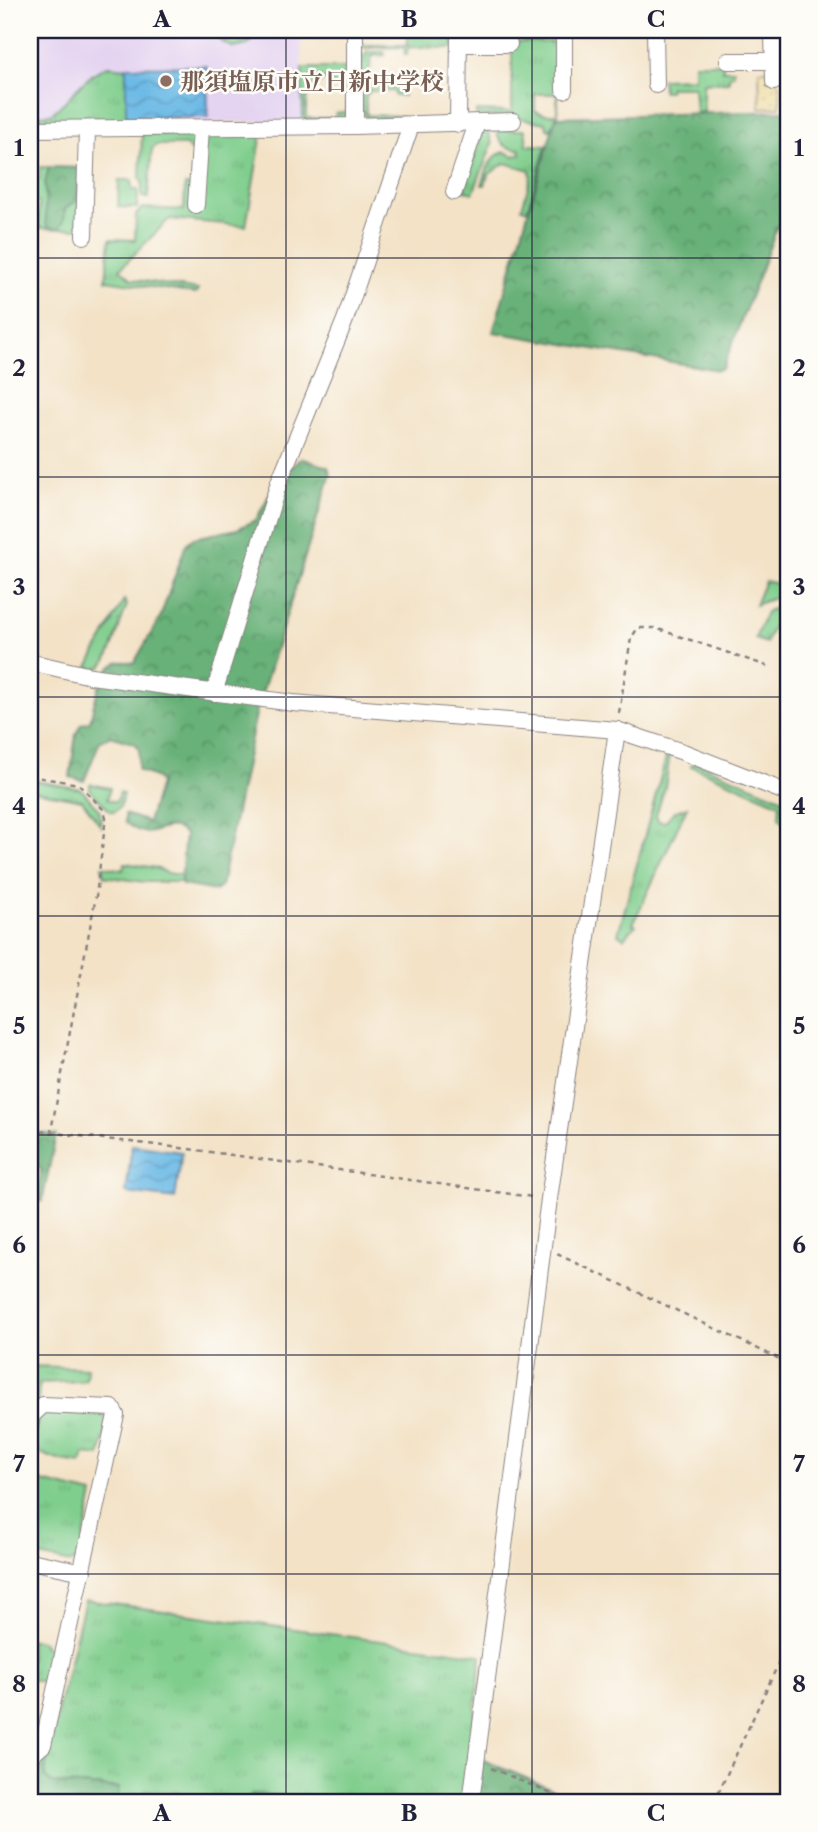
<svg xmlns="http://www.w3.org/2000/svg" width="818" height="1832" font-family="'Libre Caslon Text','Noto Serif JP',serif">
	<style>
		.built { fill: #e4d3f1 }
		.grass { fill: url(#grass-tufts); stroke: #517864; stroke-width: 2; fill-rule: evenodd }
		.forest { fill: url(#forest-crowns); stroke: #456a5a; stroke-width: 2 }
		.sand { fill: url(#sand-dots); stroke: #887e6c; stroke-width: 2 }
		.water { fill: url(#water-waves); stroke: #476e90; stroke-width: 2 }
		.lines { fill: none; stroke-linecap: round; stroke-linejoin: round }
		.minor-casing { stroke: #8a8280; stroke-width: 18 }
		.path { stroke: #8a8280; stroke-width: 2.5; stroke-dasharray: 5 5; stroke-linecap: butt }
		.minor { stroke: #fff; stroke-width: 16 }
		.grid { fill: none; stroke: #22223b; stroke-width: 2; stroke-opacity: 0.55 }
		.education-dot { fill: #8d6e63; stroke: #fdfcf7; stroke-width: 2.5 }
		.labels { text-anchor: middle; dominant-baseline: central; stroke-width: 5; stroke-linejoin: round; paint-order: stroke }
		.education-label { font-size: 24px; font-weight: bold; fill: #785e54; stroke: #fdfcf7; text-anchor: start }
		.neatline { fill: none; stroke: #22223b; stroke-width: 2.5 }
		.grid-label { font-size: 23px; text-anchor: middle; font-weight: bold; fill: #22223b }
	</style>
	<defs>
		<pattern id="grass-tufts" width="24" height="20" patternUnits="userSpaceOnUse" patternTransform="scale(1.75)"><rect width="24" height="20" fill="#80ce8d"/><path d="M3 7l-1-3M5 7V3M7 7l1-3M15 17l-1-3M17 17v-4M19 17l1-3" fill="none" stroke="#6eb17b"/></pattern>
		<pattern id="forest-crowns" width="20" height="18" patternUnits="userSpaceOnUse" patternTransform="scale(1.75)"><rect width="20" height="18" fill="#68b178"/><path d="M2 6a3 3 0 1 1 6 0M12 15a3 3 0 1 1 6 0" fill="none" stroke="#559064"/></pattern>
		<pattern id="sand-dots" width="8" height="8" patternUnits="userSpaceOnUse" patternTransform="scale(1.75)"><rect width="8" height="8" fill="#eeda9e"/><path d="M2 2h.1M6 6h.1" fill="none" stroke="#ccbb89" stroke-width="1.8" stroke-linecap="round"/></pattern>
		<pattern id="water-waves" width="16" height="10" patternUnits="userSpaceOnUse" patternTransform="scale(1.75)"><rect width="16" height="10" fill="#6cbae6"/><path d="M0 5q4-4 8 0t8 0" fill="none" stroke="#5897bc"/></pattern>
	</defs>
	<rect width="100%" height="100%" fill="#fdfcf7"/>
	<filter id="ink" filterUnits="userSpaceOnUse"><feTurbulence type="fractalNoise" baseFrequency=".0143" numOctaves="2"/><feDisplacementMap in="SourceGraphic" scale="14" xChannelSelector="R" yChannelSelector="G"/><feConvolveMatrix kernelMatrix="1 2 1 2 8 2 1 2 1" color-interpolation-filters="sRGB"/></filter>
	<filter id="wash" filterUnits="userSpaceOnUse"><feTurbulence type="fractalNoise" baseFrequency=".00686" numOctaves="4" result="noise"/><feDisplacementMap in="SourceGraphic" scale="28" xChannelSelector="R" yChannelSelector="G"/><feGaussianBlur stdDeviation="1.57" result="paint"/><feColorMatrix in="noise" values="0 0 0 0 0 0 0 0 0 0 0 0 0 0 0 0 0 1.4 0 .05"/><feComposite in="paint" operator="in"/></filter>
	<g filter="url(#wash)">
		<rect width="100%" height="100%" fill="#f3e2c6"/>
		<path class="built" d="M30 30H301L303 121 30 124Z"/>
		<g class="grass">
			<path d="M217 30H255L254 38 247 45 234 48 220 41Z"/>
			<path d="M407 30H453V48L408 47 407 55H405L404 47 361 48V45H408Z"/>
			<path d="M512 42H558V116L550 130 547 129 546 123 519 118 476 115V111L512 112ZM535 94H557V114H545L535 111Z"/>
			<path d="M367 52H384L385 55 372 56 368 77H404L403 96H395L394 91H370L366 96V112L368 115 402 116V119H368L362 111 361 93H369L368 86 361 85V56H366Z"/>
			<path d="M694 63H723V70H734V74L729 77V82L703 83 704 112 696 113 694 87H670L669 91H663L662 79 694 78Z"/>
			<path d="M108 66 126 68V121L30 123 31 118C38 112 46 117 52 113 71 99 84 75 108 66Z"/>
			<path d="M302 68H348V75L340 76V84H349L350 112 344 120 303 121ZM326 78 335 86 347 87V112L336 113 335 118H306C306 89 305 95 326 78Z"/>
			<path d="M483 130H488L492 144 473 193 464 190Z"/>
			<path d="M499 130H525L527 145 546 146 527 210 522 208 531 177 530 170 505 163 488 175 485 185H482C487 170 489 156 505 152L514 156 521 154 520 149C508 149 502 146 497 134Z"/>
			<path d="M142 133 192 134 196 137V151H190L186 145H157L152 149 148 198 142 197V180L140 179Z"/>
			<path d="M208 133H262L246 226 169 219 120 269 132 279 198 290 196 294 106 280 110 239 135 240 136 215 142 208 184 210 185 185 192 186Z"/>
			<path d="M40 167 82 168 77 229 39 228V203L30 198V180H40Z"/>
			<path d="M119 180H132V190H138L137 208 118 207Z"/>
			<path d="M785 578 788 582 785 594 755 605 765 581 782 585Z"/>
			<path d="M124 600 127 605C119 625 114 650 102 667L93 669 88 667Z"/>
			<path d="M772 609 780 610 766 643 755 639 766 612Z"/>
			<path d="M667 754 670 755 665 787 656 815 658 821 665 822 673 812 687 807 633 924 636 925 624 938 618 934Z"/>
			<path d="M695 762 788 801V826L779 817 780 804 691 766Z"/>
			<path d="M30 780 81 789 100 811 101 826 82 800 30 790Z"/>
			<path d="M90 784 110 788 107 799 116 802 120 792 123 794 120 807 114 812 110 811 90 790Z"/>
			<path d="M125 863 156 868 167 873 182 875 181 882H144L104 876 102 866 123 870Z"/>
			<path d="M30 1366 87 1368 86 1379 81 1381 39 1383 38 1402 30 1411Z"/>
			<path d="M45 1412 101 1414 108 1420 100 1456 84 1454 81 1464 61 1461 32 1450 37 1421Z"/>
			<path d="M30 1479 93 1494 80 1558 71 1563 30 1554Z"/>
			<path d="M85 1600 481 1655 466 1802 384 1800 383 1802H308L253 1794 246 1802H193V1794L146 1790 144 1797 133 1802H117L118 1788 52 1783 45 1777 47 1755Z"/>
			<path d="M30 1639 44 1642 43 1646 59 1650 50 1684 30 1679Z"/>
		</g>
		<g class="forest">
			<path d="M788 111V199L723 368 718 370 493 332 556 117Z"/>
			<path d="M49 167 77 168 80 172 76 201 65 209 64 220 59 229 49 228 46 223 45 183Z"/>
			<path d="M301 458 328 467 331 474 257 709 221 886 215 891 182 885 181 880 185 834C182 832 179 829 175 828 156 823 153 845 125 822V814L148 822 160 783 157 778 138 770 139 749 136 744 110 736 100 741 84 781 70 777 76 734 81 724 90 721C94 705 100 670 117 663 122 661 129 662 134 663L160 618 186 544 194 538 237 529 256 520 276 482Z"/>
			<path d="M35 1133 56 1135 42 1202 38 1198 41 1169 30 1159 31 1136Z"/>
			<path d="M45 1754 47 1755 45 1777 52 1783 119 1788 117 1802H30V1758H38Z"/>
			<path d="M481 1759 583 1802H457L471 1801Z"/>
			<path d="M252 1794 303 1797 308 1802H246Z"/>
		</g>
		<path class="sand" d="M759 70H769L780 85V107L760 108Z"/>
		<g class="water">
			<path d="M207 66 208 117 126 118V67Z"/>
			<path d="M132 1145 182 1152 175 1199 126 1193Z"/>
		</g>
	</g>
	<g filter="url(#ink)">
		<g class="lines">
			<g class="minor-casing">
				<g id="minor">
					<path d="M355 30V126"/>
					<path d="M564 30V90"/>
					<path d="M655 30 656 85"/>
					<path d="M773 30 774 82"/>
					<path d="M459 44H509"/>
					<path d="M728 61H774"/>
					<path d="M458 124 459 30"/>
					<path d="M30 129 355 126 513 121"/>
					<path d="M454 192 477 123"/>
					<path d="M196 205 201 128"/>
					<path d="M84 236 87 129"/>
					<path d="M30 662 91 676 293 703 617 730 683 752 788 793"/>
					<path d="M214 693 279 482 345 320 411 125"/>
					<path d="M30 1206H31"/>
					<path d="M30 1426 32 1415 43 1405 112 1408 116 1415 43 1745 35 1752H30"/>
					<path d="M30 1561 83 1572"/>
					<path d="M471 1802 549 1199 617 730"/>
				</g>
			</g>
			<g class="path">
				<path d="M619 713 631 638 638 628H655L767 666"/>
				<path d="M30 776 79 784 103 809 106 817 96 896 51 1131"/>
				<path d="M30 1130 189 1149 532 1197"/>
				<path d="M557 1254 788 1363"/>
				<path d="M491 1768 570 1802"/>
				<path d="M714 1802 788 1643"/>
			</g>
			<use href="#minor" class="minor"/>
		</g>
	</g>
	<path class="grid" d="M286 30V1802M532 30V1802M30 258H788M30 477H788M30 697H788M30 916H788M30 1135H788M30 1355H788M30 1574H788"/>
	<circle class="education-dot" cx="166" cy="81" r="7"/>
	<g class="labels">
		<g class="education-label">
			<text x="180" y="81">那須塩原市立日新中学校</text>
		</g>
	</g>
	<rect width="818" height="1832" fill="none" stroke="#fdfcf7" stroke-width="77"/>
	<rect x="38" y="38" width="742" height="1756" class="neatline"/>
	<g class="grid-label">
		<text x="162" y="27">A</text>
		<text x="409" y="27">B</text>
		<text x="656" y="27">C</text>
		<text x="19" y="156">1</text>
		<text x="799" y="156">1</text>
		<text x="19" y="376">2</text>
		<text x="799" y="376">2</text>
		<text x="19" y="595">3</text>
		<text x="799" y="595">3</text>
		<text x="19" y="814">4</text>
		<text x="799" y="814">4</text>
		<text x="19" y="1034">5</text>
		<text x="799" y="1034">5</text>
		<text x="19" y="1253">6</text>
		<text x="799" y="1253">6</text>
		<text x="19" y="1472">7</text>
		<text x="799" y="1472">7</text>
		<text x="19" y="1692">8</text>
		<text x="799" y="1692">8</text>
		<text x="162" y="1821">A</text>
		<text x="409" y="1821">B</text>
		<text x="656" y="1821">C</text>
	</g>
</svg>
